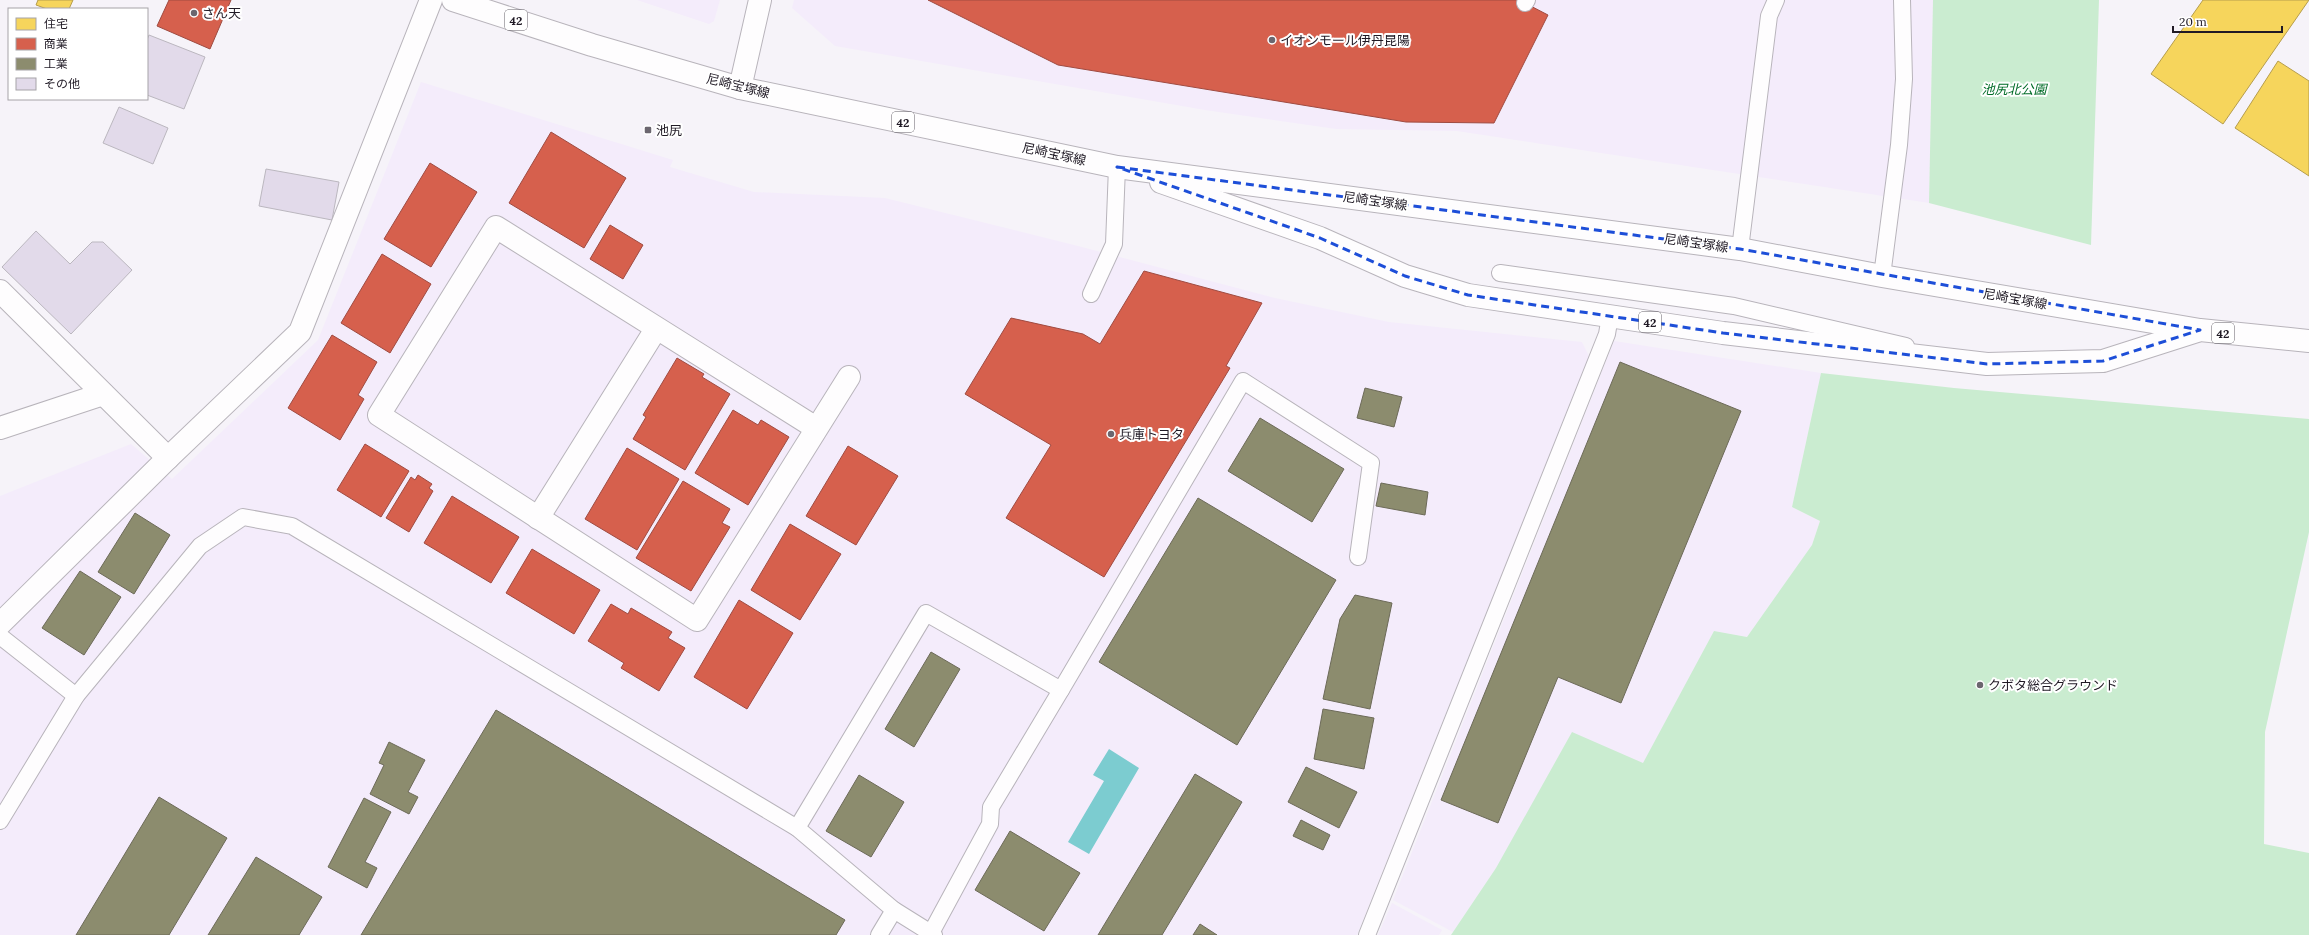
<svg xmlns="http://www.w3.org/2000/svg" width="2309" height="935" font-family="Lora,'Noto Sans JP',serif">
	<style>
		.built { fill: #f4ecfb }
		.green { fill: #caecd0 }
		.water { fill: #7cccd0 }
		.homes { fill: #f6d55c; stroke: #b69d4c }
		.shops { fill: #d6604d; stroke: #9f4b41 }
		.industry { fill: #8c8c6e; stroke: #6c6a58 }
		.building { fill: #e2daea; stroke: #bbb7bf }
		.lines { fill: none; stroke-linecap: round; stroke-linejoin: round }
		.lane-casing { stroke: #b8b4bb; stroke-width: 18 }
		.street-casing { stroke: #b8b4bb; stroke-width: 24 }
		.secondary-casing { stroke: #b8b4bb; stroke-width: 24 }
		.primary-casing { stroke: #b8b4bb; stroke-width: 24 }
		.lane { stroke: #fefdfe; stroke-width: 16 }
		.street { stroke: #fefdfe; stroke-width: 22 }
		.secondary { stroke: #fefdfe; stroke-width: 22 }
		.primary { stroke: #fefdfe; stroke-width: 22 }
		.marked { fill: none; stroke: #1d4ed8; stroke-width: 3; stroke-dasharray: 8 5; stroke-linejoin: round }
		.poi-dot { fill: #6b666f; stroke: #fff; stroke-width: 1.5 }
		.labels { text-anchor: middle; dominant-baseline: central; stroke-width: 4; stroke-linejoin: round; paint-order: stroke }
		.shield { fill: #fff; stroke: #635f66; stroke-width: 1 }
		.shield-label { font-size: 12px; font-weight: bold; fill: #201a25 }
		.poi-label { font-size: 13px; fill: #201a25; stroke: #fff; text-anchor: start }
		.street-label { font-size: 13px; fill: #201a25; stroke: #fff }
		.park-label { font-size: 13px; font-style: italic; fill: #006b27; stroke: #fff }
	</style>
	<rect width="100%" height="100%" fill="#f6f3f9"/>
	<g class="built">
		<path d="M637 0H720L714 21 709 24Z"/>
		<path d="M794 0H1933L1929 203 1457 131 1336 129 1205 110 835 46 792 8Z"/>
		<path d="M421 82 673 160 670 167 754 192 885 198 1078 246 1275 298 1389 322 1582 342 1589 356 1357 935H0V496L131 444 172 479 318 340Z"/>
		<path d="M1614 341 1821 373 1792 507 1820 521 1812 545 1747 637 1714 631 1643 764 1496 868 1453 932 1393 900Z"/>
		<path d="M1392 903 1442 930 1439 935H1378Z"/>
	</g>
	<g class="green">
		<path d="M1933 0H2099L2091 245 1929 203Z"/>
		<path d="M1821 373 1954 388 2309 419V532L2265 732 2264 844 2309 853V935H1451L1496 868 1572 732 1643 763 1714 631 1747 637 1812 545 1820 521 1792 507Z"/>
	</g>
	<path class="water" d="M1109 749 1139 768 1089 854 1068 842 1104 781 1093 775Z"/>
	<g class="homes">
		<path d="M38 0H73L69 9H47L36 5Z"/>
		<path d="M2203 0H2309L2223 124 2151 74Z"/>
		<path d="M2278 61 2309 81V176L2235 128Z"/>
	</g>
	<g class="shops">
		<path d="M169 0H231L210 49 157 26Z"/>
		<path d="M928 0H1519L1548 15 1494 123 1406 122 1058 65Z"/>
		<path d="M551 132 626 178 584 248 509 203Z"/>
		<path d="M430 163 477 192 431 267 384 239Z"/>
		<path d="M610 225 643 245 623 279 590 259Z"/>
		<path d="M382 254 431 284 390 353 341 323Z"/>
		<path d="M1144 271 1262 303 1226 366 1230 368 1104 577 1006 518 1051 445 965 394 1011 318 1083 334 1100 344Z"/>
		<path d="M332 335 377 362 358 395 364 399 340 440 288 408Z"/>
		<path d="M677 358 704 374 702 377 730 394 685 470 633 439 646 417 643 415Z"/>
		<path d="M733 410 758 425 761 420 789 437 748 505 695 473Z"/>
		<path d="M365 444 409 471 381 517 337 490Z"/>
		<path d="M848 446 898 476 856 545 806 516Z"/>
		<path d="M627 448 679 479 637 550 585 519Z"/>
		<path d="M418 475 432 484 429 488 433 491 409 532 386 518 411 477 415 480Z"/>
		<path d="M683 481 730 509 722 523 730 527 691 591 636 558Z"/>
		<path d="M452 496 519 537 491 583 424 543Z"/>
		<path d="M790 524 841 554 800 620 751 590Z"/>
		<path d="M532 549 600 590 574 634 506 593Z"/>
		<path d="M739 600 793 633 747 709 694 677Z"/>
		<path d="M611 604 628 614 631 608 672 632 668 638 685 648 659 691 621 668 624 663 588 641Z"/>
	</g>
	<g class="industry">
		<path d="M1620 362 1741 411 1621 703 1558 677 1498 823 1441 800Z"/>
		<path d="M1365 388 1402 397 1394 427 1357 418Z"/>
		<path d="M1260 418 1344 469 1312 522 1228 471Z"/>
		<path d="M1381 483 1428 492 1425 515 1376 506Z"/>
		<path d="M1198 498 1336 580 1237 745 1099 662Z"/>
		<path d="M135 513 170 535 134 594 98 572Z"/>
		<path d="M80 571 121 597 84 655 42 628Z"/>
		<path d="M1355 595 1392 603 1370 709 1323 699 1340 619Z"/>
		<path d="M931 652 960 669 914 747 885 729Z"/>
		<path d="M1323 709 1374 718 1364 769 1314 759Z"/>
		<path d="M496 710 845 920 836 935H361Z"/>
		<path d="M389 742 425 760 408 792 418 797 409 814 370 794 384 765 379 763Z"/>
		<path d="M1306 767 1357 792 1339 828 1288 802Z"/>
		<path d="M1195 774 1242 802 1162 935H1098Z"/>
		<path d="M859 775 904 802 871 857 826 831Z"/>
		<path d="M159 797 227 838 169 935H76Z"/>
		<path d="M364 798 391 812 365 862 377 868 367 888 328 867Z"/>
		<path d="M1301 820 1330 835 1323 850 1293 836Z"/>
		<path d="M1010 831 1080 873 1044 931 975 890Z"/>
		<path d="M256 857 322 897 299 935H208Z"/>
		<path d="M1200 924 1217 935H1193Z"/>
	</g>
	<g class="building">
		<path d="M149 35 205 57 184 109 147 95V40Z"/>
		<path d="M119 107 168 128 153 164 103 143Z"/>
		<path d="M266 169 339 182 332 220 259 206Z"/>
		<path d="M36 231 70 264 92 242H103L132 270 71 334 2 267Z"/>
	</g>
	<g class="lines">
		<g class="lane-casing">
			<g id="lane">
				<path d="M1525 3 1527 0"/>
				<path d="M1740 249 1769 16 1776 0"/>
				<path d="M1500 273 1734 306 1906 346"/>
				<path d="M1882 276 1899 145 1904 79 1902 0"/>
				<path d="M1091 294 1114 244 1117 167"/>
				<path d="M0 636 76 696"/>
				<path d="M0 821 76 696 200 546 243 517 292 526 797 828 894 910 934 935"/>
				<path d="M797 828 926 613 1061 690 1243 381 1371 463 1358 557"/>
				<path d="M931 933 990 824 991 807 1061 690"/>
				<path d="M879 935 894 910"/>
				<path d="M1367 935 1607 334 1610 316"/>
			</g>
		</g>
		<g class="street-casing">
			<g id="street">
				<path d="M0 291 168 458"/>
				<path d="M0 428 103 394"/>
				<path d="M816 428 496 227 379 415 697 620 849 377"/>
				<path d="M538 518 656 329"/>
				<path d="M0 624 168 458 300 332 431 0"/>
			</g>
		</g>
		<g class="secondary-casing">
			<path id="secondary" d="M740 88 760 0"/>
		</g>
		<g class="primary-casing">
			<g id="primary">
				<path d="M453 0 592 45 740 88 1117 167 1740 249 1882 276 2200 330 2309 341"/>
				<path d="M1161 182 1320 238 1405 276 1468 295 1723 333 1987 364 2103 361 2197 331"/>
			</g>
		</g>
		<use href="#lane" class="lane"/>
		<use href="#street" class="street"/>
		<use href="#secondary" class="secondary"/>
		<use href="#primary" class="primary"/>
	</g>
	<path class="marked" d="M1117 167 1740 249 2200 330 2103 361 1987 364 1723 333 1468 295 1405 276 1320 238Z"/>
	<g class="poi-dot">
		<circle cx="194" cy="13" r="4"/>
		<circle cx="1272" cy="40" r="4"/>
		<rect x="644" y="126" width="8" height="8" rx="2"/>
		<circle cx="1111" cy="434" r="4"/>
		<circle cx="1980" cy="685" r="4"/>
	</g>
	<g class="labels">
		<g class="shield">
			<rect x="505" y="10" width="22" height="20" rx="3"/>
			<rect x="892" y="112" width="22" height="20" rx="3"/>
			<rect x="1639" y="312" width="22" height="20" rx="3"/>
			<rect x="2212" y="323" width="22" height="20" rx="3"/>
		</g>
		<g class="shield-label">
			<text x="516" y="20">42</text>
			<text x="903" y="122">42</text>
			<text x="1650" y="322">42</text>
			<text x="2223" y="333">42</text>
		</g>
		<g class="poi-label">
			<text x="202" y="13">さん天</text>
			<text x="1280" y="40">イオンモール伊丹昆陽</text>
			<text x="656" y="130">池尻</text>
			<text x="1119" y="434">兵庫トヨタ</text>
			<text x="1988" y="685">クボタ総合グラウンド</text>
		</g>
		<g class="street-label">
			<text transform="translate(738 86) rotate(14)">尼崎宝塚線</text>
			<text transform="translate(1054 154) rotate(12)">尼崎宝塚線</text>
			<text transform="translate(1375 201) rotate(8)">尼崎宝塚線</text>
			<text transform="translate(1696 243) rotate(8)">尼崎宝塚線</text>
			<text transform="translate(2015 299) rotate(10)">尼崎宝塚線</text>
		</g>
		<g class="park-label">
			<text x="2014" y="89">池尻北公園</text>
		</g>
	</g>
	<rect x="8" y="8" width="140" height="92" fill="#ffffff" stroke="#a6a3a8"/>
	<rect x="16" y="18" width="20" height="12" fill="#f6d55c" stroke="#a6a3a8"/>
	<text x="44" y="28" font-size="12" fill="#201a25">住宅</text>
	<rect x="16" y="38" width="20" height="12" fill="#d6604d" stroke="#a6a3a8"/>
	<text x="44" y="48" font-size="12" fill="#201a25">商業</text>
	<rect x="16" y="58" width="20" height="12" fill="#8c8c6e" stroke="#a6a3a8"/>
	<text x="44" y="68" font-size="12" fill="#201a25">工業</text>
	<rect x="16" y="78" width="20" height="12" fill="#e2daea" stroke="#a6a3a8"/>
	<text x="44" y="88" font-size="12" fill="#201a25">その他</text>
	<path d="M2173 26v6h109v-6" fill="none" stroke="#201a25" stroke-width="2"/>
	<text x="2179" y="26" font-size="12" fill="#201a25" stroke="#ffffff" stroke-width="3" paint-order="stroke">20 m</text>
</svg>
